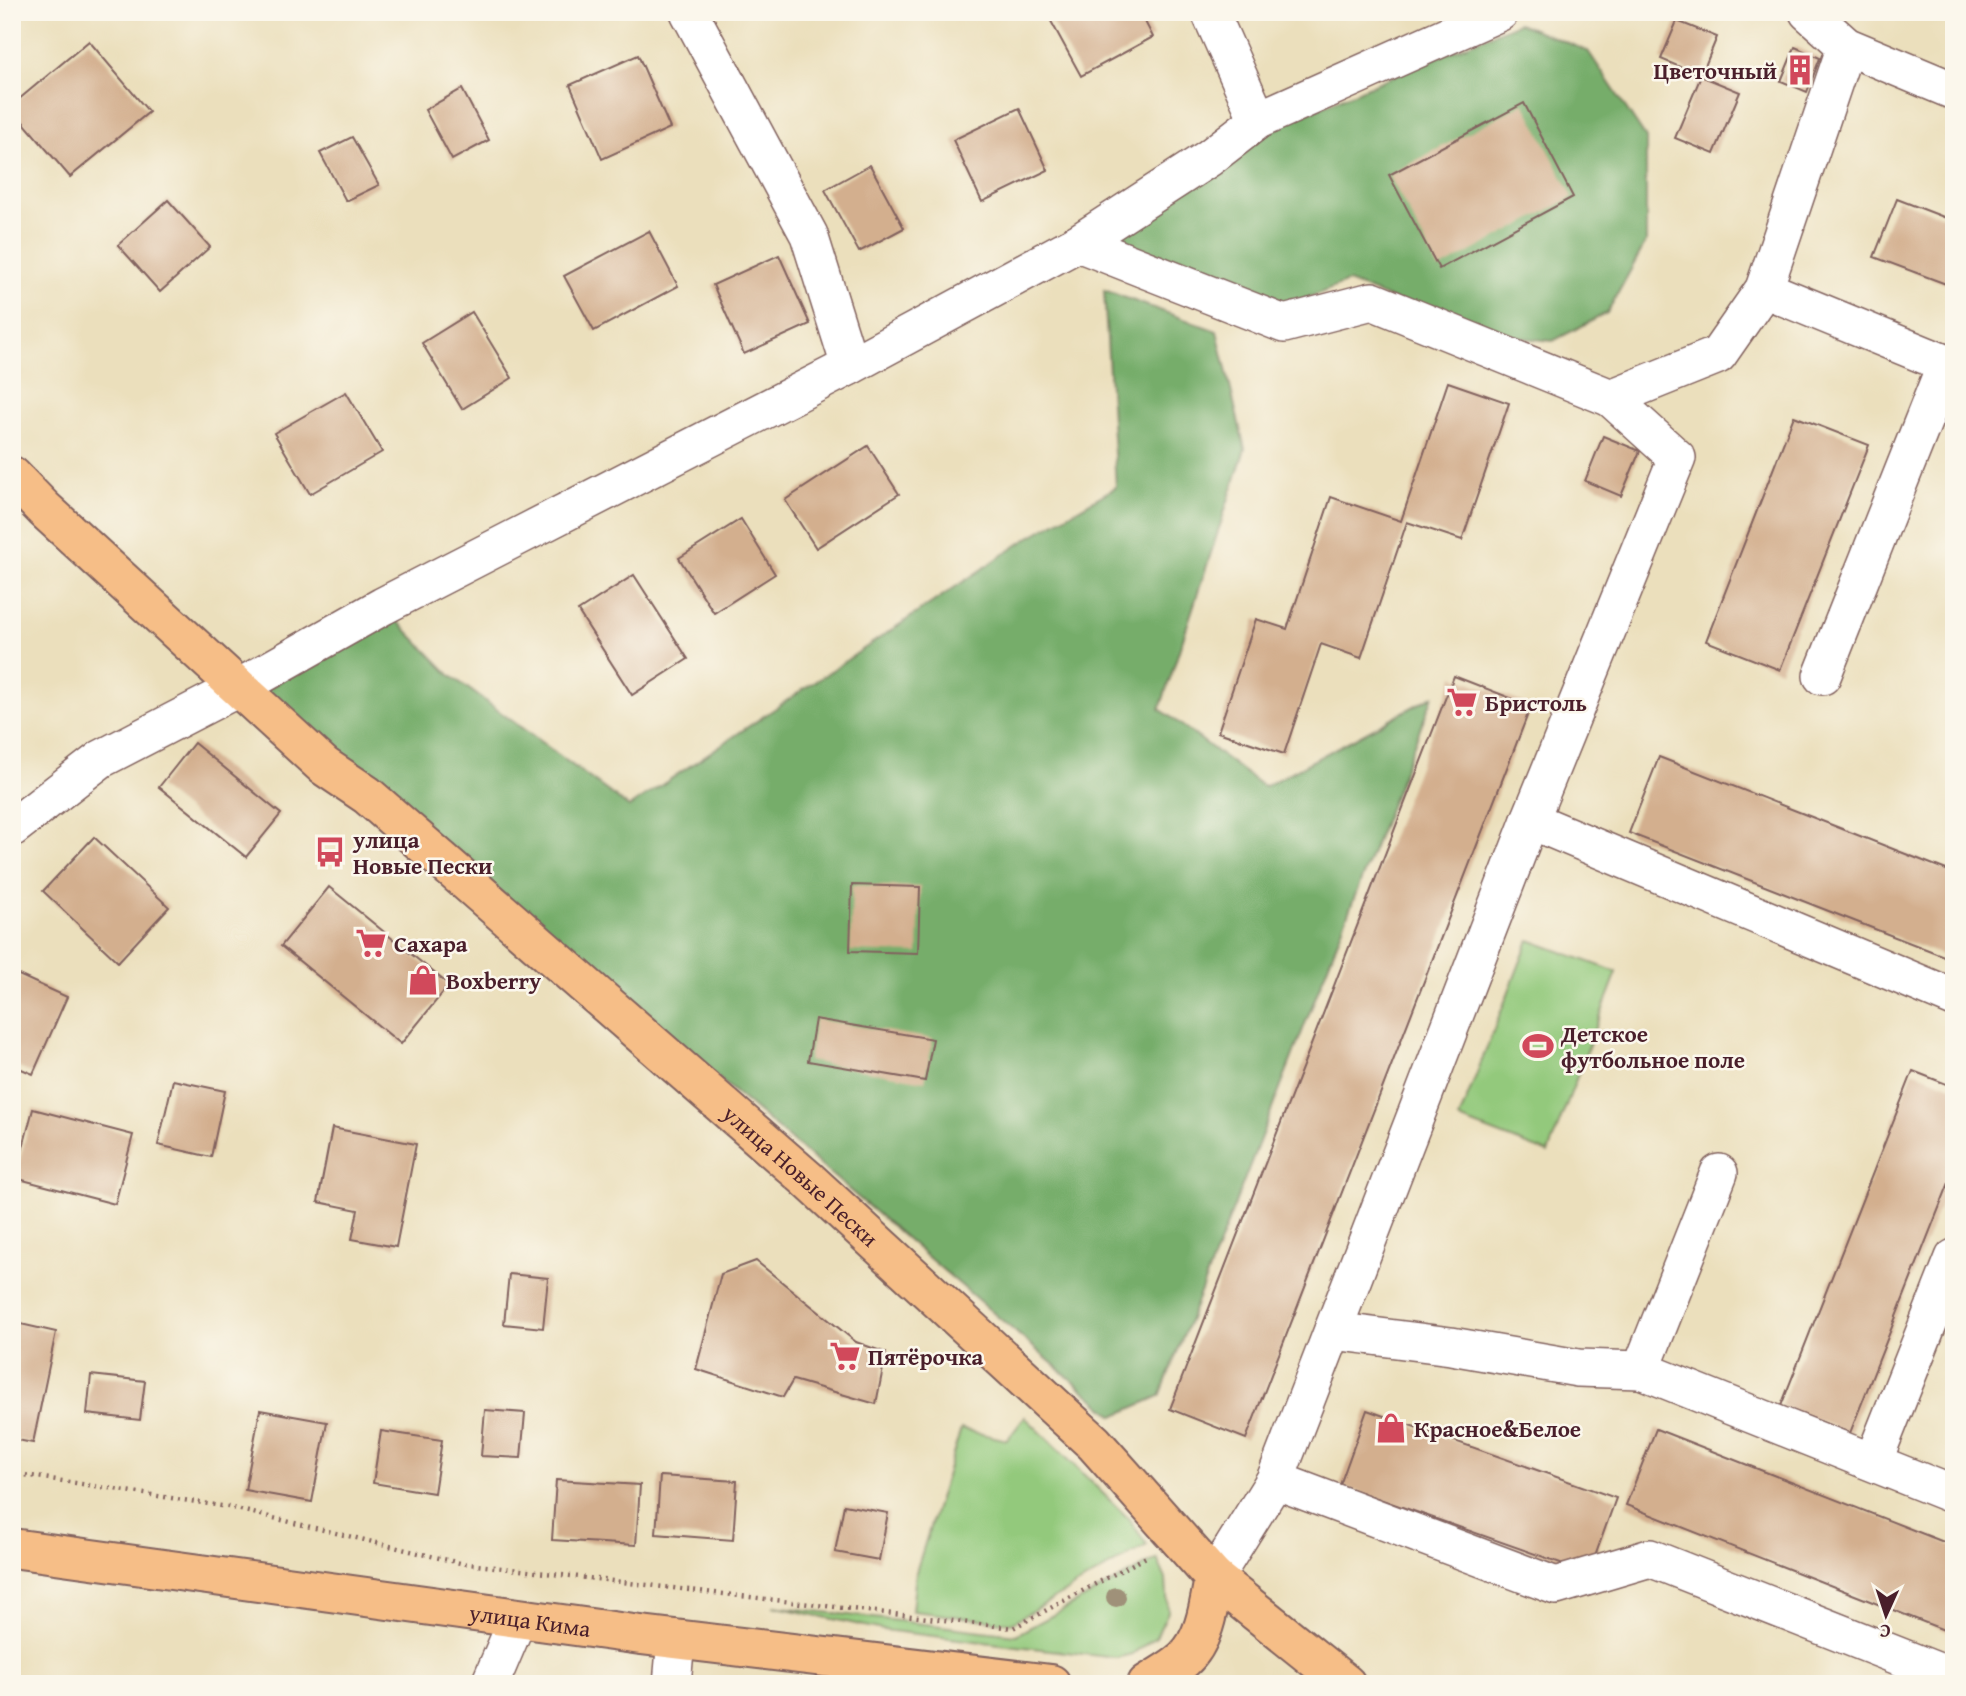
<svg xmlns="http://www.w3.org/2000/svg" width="1966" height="1696" font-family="'Gentium Book Plus',serif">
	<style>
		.green { fill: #93c97b; stroke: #6e7453; stroke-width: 2 }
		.forest { fill: #76ad6b; stroke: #60664b; stroke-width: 2 }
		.building { fill: #d3af8e }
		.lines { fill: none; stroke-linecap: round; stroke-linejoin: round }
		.minor-casing { stroke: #82625e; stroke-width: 40 }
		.major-casing { stroke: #82625e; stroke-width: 42 }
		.path { stroke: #82625e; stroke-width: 4.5; stroke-dasharray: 2 5; stroke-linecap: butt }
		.minor { stroke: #fff; stroke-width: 37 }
		.major { stroke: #f6be87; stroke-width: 38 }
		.tree { fill: #9f9179 }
		.labels { text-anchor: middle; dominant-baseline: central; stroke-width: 5; stroke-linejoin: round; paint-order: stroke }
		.poi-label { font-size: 23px; font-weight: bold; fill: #4a1f2b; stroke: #fbf7ec; text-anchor: start }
		.street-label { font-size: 23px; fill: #4a1f2b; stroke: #fbf7ec }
	</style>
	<rect width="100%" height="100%" fill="#fbf7ec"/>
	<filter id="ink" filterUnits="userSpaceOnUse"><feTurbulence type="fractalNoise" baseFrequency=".0143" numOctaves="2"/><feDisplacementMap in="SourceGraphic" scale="14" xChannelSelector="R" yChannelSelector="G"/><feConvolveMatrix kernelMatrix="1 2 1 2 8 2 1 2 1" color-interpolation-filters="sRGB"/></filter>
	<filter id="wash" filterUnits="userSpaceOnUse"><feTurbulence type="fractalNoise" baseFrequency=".00686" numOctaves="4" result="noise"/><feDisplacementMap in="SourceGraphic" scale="28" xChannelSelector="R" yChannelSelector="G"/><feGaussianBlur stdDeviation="1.57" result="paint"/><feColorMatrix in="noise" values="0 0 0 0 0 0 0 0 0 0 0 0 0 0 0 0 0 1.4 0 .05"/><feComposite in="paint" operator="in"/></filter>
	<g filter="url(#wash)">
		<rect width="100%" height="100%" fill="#ebdfbc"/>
		<g class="green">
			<path d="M1529 940 1617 972 1548 1153 1459 1119Z"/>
			<path d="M1025 1417 1129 1519 1147 1545 1011 1623 912 1611 916 1572 961 1429 1007 1440Z"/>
			<path d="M1157 1559 1166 1579 1168 1612 1156 1637 1132 1654 1116 1658 883 1630 773 1606 1016 1635Z"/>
		</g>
		<g class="forest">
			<path d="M1518 23 1588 51 1646 138V242L1607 313 1553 341 1483 334 1348 282 1287 306 1130 251 1114 234 1264 131Z"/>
			<path d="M1104 290 1217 331 1245 449 1160 709 1264 787 1433 696 1160 1396 1114 1416 265 691 383 606 450 675 629 807 1028 538 1116 487Z"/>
		</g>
		<g id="blocks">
			<g class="building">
				<path d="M240 12H255L243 19Z"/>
				<path d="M1046 12H1140L1153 37 1081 76Z"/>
				<path d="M1677 21 1717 37 1701 76 1661 59Z"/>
				<path d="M89 41 149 112 70 177 12 109V105Z"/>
				<path d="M1795 47 1820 58 1807 92 1781 81Z"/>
				<path d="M638 55 670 128 602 159 570 85Z"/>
				<path d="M1701 76 1740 92 1714 154 1675 138Z"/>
				<path d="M462 89 489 140 452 160 425 110Z"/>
				<path d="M1524 103 1573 197 1439 269 1389 175Z"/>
				<path d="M1019 108 1048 170 982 202 953 140Z"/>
				<path d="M352 137 379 185 346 201 320 153Z"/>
				<path d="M870 165 904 228 859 252 825 190Z"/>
				<path d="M1897 199 1954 221V287L1874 257Z"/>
				<path d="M168 200 210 247 160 292 118 245Z"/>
				<path d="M649 231 678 286 594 331 564 276Z"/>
				<path d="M779 255 810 324 744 354 713 285Z"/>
				<path d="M472 312 512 378 462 409 422 343Z"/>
				<path d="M1448 382 1509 403 1462 540 1407 522 1361 658 1321 644 1284 754 1218 732 1256 619 1287 629 1331 497 1401 521Z"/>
				<path d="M346 392 382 452 310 494 274 433Z"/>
				<path d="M1794 416 1869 445 1780 670 1706 641Z"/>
				<path d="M1603 436 1640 451 1621 496 1585 481Z"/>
				<path d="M868 446 899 494 816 548 785 500Z"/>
				<path d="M741 519 775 574 714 613 679 558Z"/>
				<path d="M634 575 688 659 632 695 578 611Z"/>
				<path d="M1454 676 1531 706 1246 1439 1170 1409Z"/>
				<path d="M194 743 281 814 246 857 159 787Z"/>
				<path d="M1659 757 1954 873V960L1629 833Z"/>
				<path d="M94 837 169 907 118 962 43 891Z"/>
				<path d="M852 885 920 887 918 953 850 951Z"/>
				<path d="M329 887 449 985 401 1044 281 946Z"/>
				<path d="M12 972 67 997 33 1074 12 1065Z"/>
				<path d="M815 1019 933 1039 925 1081 808 1061Z"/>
				<path d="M1913 1071 1954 1087V1170L1850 1433 1781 1406Z"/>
				<path d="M173 1080 225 1091 211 1157 158 1145Z"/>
				<path d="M33 1109 133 1135 115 1204 15 1178Z"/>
				<path d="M332 1128 416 1144 396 1247 352 1239 358 1210 318 1202Z"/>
				<path d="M756 1261 856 1342 886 1353 876 1404 793 1380 783 1397 696 1369 721 1274Z"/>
				<path d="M509 1274 548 1278 543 1328 504 1324Z"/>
				<path d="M12 1322 56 1332 33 1443 12 1439Z"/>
				<path d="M91 1375 145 1381 140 1420 87 1414Z"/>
				<path d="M260 1410 327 1422 312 1502 245 1490Z"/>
				<path d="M485 1410 525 1413 521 1458 481 1456Z"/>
				<path d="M1367 1410 1616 1498 1589 1573 1340 1485Z"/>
				<path d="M1656 1429 1954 1546V1634L1626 1505Z"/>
				<path d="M381 1431 442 1440 434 1493 373 1483Z"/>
				<path d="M660 1476 737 1481 733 1540 656 1534Z"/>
				<path d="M556 1480 640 1485 636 1545 552 1540Z"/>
				<path d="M844 1505 888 1513 879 1560 835 1552Z"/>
			</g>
		</g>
	</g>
	<g filter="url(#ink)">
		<use href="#blocks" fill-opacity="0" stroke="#82625e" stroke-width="2"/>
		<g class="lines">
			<g class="minor-casing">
				<g id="minor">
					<path d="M689 12 809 235 850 366"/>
					<path d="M1210 12 1258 120"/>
					<path d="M1808 12 1846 46 1954 91"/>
					<path d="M1078 243 1284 324 1372 301 1611 398"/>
					<path d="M1764 289 1954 367"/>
					<path d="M1822 676 1946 364"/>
					<path d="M1530 820 1954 998"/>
					<path d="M12 828 101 759 240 687 383 606 850 366 1078 243 1209 158 1258 120 1500 12"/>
					<path d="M1719 1173 1641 1370 1954 1495"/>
					<path d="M1333 1331 1451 1346 1578 1368 1641 1370"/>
					<path d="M1873 1462 1954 1258"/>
					<path d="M1275 1480 1556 1586 1650 1558 1954 1678"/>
					<path d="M1214 1578 1275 1480 1530 820 1677 458 1611 398 1718 355 1764 289 1846 46"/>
					<path d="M490 1684 518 1618"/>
					<path d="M672 1684 676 1639"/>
				</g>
			</g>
			<g class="major-casing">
				<g id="major">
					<path id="s1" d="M12 476 44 509 324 766 367 795 806 1178 1094 1443 1214 1578 1346 1684"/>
					<path id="s2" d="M12 1548 641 1635 1051 1684"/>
					<path d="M1147 1684C1159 1676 1173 1669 1184 1659 1205 1640 1209 1605 1214 1578"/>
				</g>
			</g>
			<path class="path" d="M12 1473 228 1507 460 1563 1013 1628 1146 1557"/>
			<use href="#minor" class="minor"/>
			<use href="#major" class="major"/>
		</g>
		<circle class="tree" cx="1116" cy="1597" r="10"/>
	</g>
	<defs>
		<g id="building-bare" transform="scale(2.415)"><path d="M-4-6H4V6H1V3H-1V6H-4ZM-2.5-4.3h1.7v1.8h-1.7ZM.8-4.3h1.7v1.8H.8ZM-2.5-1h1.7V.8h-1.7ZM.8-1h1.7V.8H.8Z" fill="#d1495b" stroke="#fbf7ec" stroke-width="2.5" paint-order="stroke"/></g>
		<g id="supermarket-bare" transform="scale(2.415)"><path d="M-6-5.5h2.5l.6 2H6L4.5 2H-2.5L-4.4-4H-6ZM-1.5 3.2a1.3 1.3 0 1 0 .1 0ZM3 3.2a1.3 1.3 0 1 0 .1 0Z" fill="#d1495b" stroke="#fbf7ec" stroke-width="2.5" paint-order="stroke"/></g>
		<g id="bus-bare" transform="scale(2.415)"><path d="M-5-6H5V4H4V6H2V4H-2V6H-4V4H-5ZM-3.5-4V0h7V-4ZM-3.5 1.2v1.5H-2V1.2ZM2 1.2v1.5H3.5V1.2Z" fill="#d1495b" stroke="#fbf7ec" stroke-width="2.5" paint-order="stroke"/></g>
		<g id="shop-bare" transform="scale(2.415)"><path d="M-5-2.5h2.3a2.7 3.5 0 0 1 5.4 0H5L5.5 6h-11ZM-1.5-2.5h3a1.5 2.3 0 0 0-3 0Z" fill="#d1495b" stroke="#fbf7ec" stroke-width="2.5" paint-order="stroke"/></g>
		<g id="stadium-bare" transform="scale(2.415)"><path d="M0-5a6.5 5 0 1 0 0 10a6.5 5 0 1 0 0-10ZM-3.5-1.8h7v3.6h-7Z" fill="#d1495b" stroke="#fbf7ec" stroke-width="2.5" paint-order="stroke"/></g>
	</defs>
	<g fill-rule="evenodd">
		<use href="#building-bare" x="1800" y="70"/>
		<use href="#supermarket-bare" x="1462" y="702"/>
		<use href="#bus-bare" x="330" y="852"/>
		<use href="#supermarket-bare" x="371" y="943"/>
		<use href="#shop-bare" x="423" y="980"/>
		<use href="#stadium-bare" x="1538" y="1046"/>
		<use href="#supermarket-bare" x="845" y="1356"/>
		<use href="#shop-bare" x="1391" y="1428"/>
	</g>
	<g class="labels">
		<g class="poi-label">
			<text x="1777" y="70" text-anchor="end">Цветочный</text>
			<text x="1485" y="702">Бристоль</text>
			<text x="353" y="839">улица<tspan x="353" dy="26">Новые Пески</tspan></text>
			<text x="394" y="943">Сахара</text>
			<text x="446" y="980">Boxberry</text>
			<text x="1561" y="1033">Детское<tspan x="1561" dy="26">футбольное поле</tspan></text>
			<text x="868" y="1356">Пятёрочка</text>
			<text x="1414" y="1428">Красное&amp;Белое</text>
		</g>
		<g class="street-label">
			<text stroke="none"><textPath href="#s1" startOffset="1055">улица Новые Пески</textPath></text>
			<text stroke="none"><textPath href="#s2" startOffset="523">улица Кима</textPath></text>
		</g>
	</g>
	<rect width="1966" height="1696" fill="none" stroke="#fbf7ec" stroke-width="42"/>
	<g transform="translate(1886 1615) rotate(183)" stroke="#fbf7ec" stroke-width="5" paint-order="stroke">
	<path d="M0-5L12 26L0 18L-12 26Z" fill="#4a1f2b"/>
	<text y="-10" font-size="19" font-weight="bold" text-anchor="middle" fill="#4a1f2b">С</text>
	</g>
</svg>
